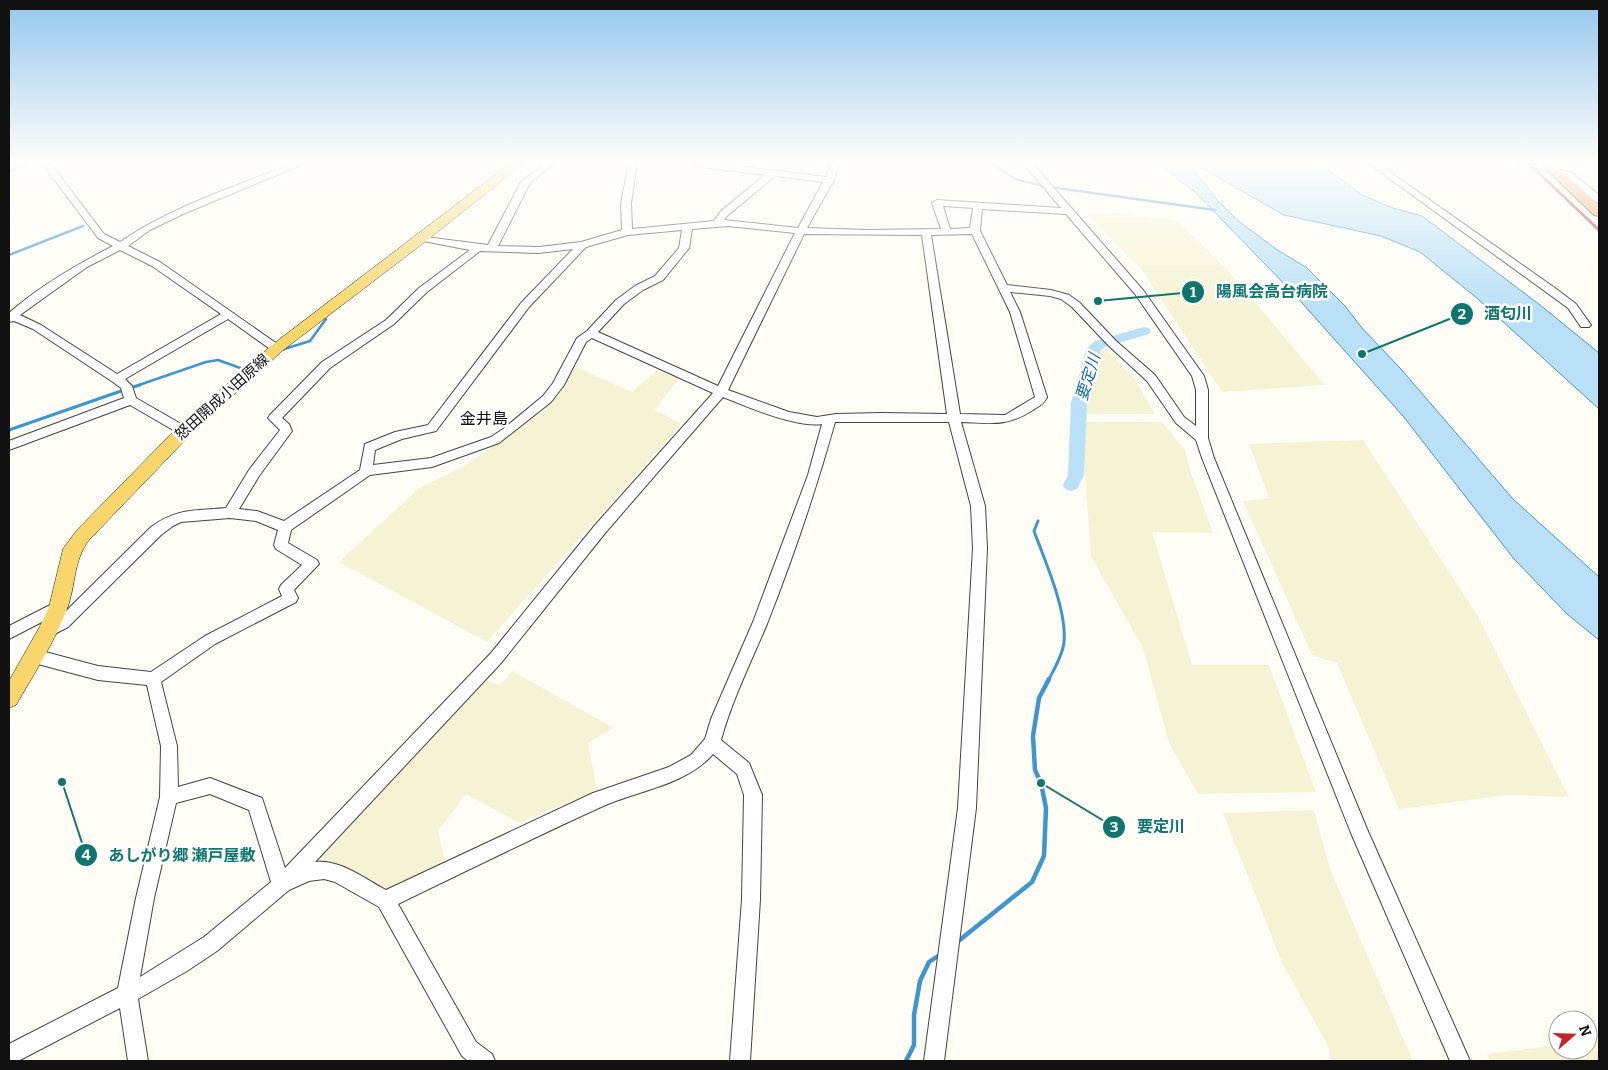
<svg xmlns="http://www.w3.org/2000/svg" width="1608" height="1070" font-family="Bitter,'Noto Sans JP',serif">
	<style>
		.farmland { fill: #f6f3d4 }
		.water { fill: #b9e0f7; stroke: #3f96cf }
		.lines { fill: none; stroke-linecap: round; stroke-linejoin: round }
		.stream-far2 { stroke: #3f96cf; stroke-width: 2.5 }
		.stream-far1 { stroke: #3f96cf; stroke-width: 3 }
		.stream { stroke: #3f96cf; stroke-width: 4.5 }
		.river { fill: #b9e0f7; fill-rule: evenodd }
		.minor-casing { stroke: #444; stroke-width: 2 }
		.major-casing { stroke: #222; stroke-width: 1 }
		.highway-casing { stroke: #222; stroke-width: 2 }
		.minor { fill: #fff; fill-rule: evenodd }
		.major { fill: #f9d66b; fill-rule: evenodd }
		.highway { fill: #f5a25d; fill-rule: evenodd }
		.rail { stroke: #c4262e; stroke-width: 2.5 }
		.labels { text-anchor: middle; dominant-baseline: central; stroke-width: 5; stroke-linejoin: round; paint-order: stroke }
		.street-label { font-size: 15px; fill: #111; stroke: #fff }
		.water-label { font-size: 16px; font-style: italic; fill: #1768a6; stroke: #fff }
		.neighbourhood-label { font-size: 16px; fill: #111; stroke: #fff }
		.leader { fill: none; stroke: #0f766e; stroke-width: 2 }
		.callout-dot { fill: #0f766e; stroke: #fff; stroke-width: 2 }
		.mark-label { font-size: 15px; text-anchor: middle; font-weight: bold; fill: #fff }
		.callout-label { font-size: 16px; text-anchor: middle; font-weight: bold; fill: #0f766e; stroke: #fff; stroke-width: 5; stroke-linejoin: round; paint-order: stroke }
	</style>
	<rect width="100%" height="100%" fill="#fffdf5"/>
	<g class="farmland">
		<path d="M1086 213H1115L1179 221 1230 273 1325 385 1222 392 1142 270Z"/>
		<path d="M1102 346 1134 378 1155 414H1083L1095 352Z"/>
		<path d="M572 365 632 392 657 370 679 378 655 410 682 424 487 642 339 562 419 488 466 465 518 428Z"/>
		<path d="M1085 422H1162L1185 450 1190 470 1213 533 1152 532 1192 665H1269L1316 792 1198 794 1169 743 1143 648 1091 557 1085 472Z"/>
		<path d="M1363 440 1478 616 1569 797 1508 795 1399 809 1337 663 1312 655 1243 501 1269 498 1249 444Z"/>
		<path d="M512 671 614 728 588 743 597 790 519 823 466 794 438 831 445 861 387 889 331 863 309 865 478 677 500 685Z"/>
		<path d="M1314 810 1330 869 1413 1061H1331L1328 1046 1282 963 1223 813Z"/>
		<path d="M1599 1040V1061H1490L1487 1054 1558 1045V1050H1588V1041Z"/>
	</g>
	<g class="water">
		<path d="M1157 163H1189L1217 200 1237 220 1276 249 1307 268 1345 306 1362 328 1400 368 1513 499 1599 577V640L1567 614 1514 559 1403 416 1294 294 1196 193Z"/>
		<path d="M1193 163H1316L1322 165 1362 195 1393 208 1422 216 1540 305 1599 353V409L1478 299 1420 252 1381 236 1284 215Z"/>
	</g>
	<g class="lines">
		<g class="stream-far2">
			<path d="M991 163 1015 179 1044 186"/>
			<path d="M1050 187 1215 210"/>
			<path d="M9 255 83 226"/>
			<path d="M281 350 310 341 326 319"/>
			<path d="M136 386 206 362 218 360 243 369 261 356"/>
		</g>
		<g class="stream-far1">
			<path d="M130 388 140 385"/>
			<path d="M9 430 124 390"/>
			<path d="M1038 521 1034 531C1045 561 1067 610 1064 642 1063 655 1054 669 1048 681"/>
		</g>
		<g class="stream">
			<path d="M956 943 1032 882 1044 856 1046 808 1041 783 1035 770 1033 736 1039 698 1049 679"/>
			<path d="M906 1061 914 1045V1015L920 981 929 962 941 954"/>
		</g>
		<path class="river" d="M1144 327 1149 328 1151 331 1149 334 1105 347 1100 351 1087 403 1084 475 1077 489 1071 491 1065 489 1063 485 1068 475 1071 403 1086 349 1095 341Z"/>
		<g class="minor-casing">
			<g id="minor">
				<path d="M16 163H27L9 171V165Z"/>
				<path d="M42 163H50L104 234 120 242C173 206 236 186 295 163H306L183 214 150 230 128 246 160 262 283 348 277 352 273 351 228 319 125 379 132 386 136 398 188 428 190 431 188 434H180L130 405 9 450V441L124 398 121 388 113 382 33 329 14 321 9 322V313C40 286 76 265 113 246L98 238ZM120 250 152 266 221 314 117 374 41 325 20 315 87 267Z"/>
				<path d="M545 163H554L530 183 498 246 539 247 581 242 622 230 621 203 629 163H637L631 203 632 229 714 221 721 211 765 175 695 166 691 163H713L826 177 831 163H839L834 180 807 228 867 230 941 229 932 203 937 200 1061 208 1023 163H1032L1143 290 1204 376 1208 390V438L1214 458 1367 829 1470 1061H1450L1351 833 1202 458 1196 440 1176 423 1147 381 1108 345 1072 307 1061 299 1050 296 1010 292 1020 312 1047 397C1044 404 1039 406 1033 410 1007 427 991 423 961 422L985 506 987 548 976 808 944 1061H924L958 808 973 548 971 506 949 422H835C816 490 793 558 767 624 751 662 732 700 721 740L749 763 762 795 760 899 750 1061H730L742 899 744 795 737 774 713 754C685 786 638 790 601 807 533 838 466 871 398 904L476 1042 492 1054 495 1061H468L462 1056 379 907 335 882 324 879 309 881 289 890 217 951 187 971 138 999 148 1061H128L120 1008 18 1061H9V1044L118 988 136 898 160 797 161 746 147 685 98 680 34 663 29 661 26 656 29 651 34 649 98 666 151 672 205 636 282 596 279 589 281 585 302 565 276 549 274 545 278 530 256 521 230 518 181 522 173 526 161 535 68 627 47 638 42 636 39 632 42 628 58 619 151 527C177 508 195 511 226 508L249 470 280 430 268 418 270 415 322 362 386 320 419 288 470 250 418 240V236L488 245 521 182ZM775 176 823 182 798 228 724 220 728 215ZM943 206 973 208 970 228 950 229ZM982 209 1066 214 1135 294 1192 376 1196 390V426L1184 417 1155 375 1116 341 1080 303 1069 295 1051 290 1007 285 980 231ZM728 226 795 233 718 386 598 332 624 304 643 290 663 280 689 248 692 229ZM682 230 679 248 655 276 635 286 616 300 587 331 577 338 553 383 543 396 503 429 491 437 431 458 373 465 375 450 402 439 436 431 529 307 586 247 628 235ZM804 234 922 235 947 414 882 413 836 414 817 417 789 412 728 390ZM972 234 1010 312 1035 397 1005 415 960 414 931 235ZM573 249 521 303 428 425 395 432 365 444 360 470 284 521 257 511 239 509 259 476 292 431 289 424 282 418 330 368 394 324 427 292 480 251 539 253ZM592 338 713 393 596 524 491 653 285 868 262 798 210 778 178 787 177 746 161 682 215 644 296 602 298 598 294 590 319 564 317 560 288 543 291 530 370 475 432 467 499 443 551 402 564 385 586 342ZM723 397C748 407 796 428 822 424L808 475 753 622 711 719 705 739 691 755 669 767 593 793 386 890C365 879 340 859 315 862L501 663 606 532ZM210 794 249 810 271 882 204 937 140 977 154 898 176 803Z"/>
				<path d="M1368 163H1377L1555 288 1576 304 1591 325 1589 327H1581L1568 308Z"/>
				<path d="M1518 163H1543L1553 166C1547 171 1523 168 1518 163Z"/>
				<path d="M1557 170 1571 172 1599 195V203L1596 202 1565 176 1554 175V171Z"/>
				<path d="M58 601 63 603 65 607 63 611 9 639V626Z"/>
			</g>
		</g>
		<g class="major-casing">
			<path id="major" d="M511 163H524L426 241 282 351 190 435 89 540C73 561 76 585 67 609 54 643 34 674 16 705L9 708V681L39 628 49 607 63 549 77 530 178 427 272 345Z"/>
		</g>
		<g class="highway-casing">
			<path id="highway" d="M1540 163H1553L1599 205V216L1594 215Z"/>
		</g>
		<use href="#minor" class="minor"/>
		<use href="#major" class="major"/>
		<use href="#highway" class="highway"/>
		<path class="rail" d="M1528 163 1599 230"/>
	</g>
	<linearGradient id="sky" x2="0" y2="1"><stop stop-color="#95c6ee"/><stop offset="0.52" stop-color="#fffefa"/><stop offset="1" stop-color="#fffefa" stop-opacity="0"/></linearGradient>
	<rect width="1608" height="312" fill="url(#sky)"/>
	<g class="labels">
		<g class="street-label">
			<text transform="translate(222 397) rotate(-42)">怒田開成小田原線</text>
		</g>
		<g class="water-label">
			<text transform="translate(1088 377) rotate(-73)">要定川</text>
		</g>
		<g class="neighbourhood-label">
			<text x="484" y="418">金井島</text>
		</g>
	</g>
	<path class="leader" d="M1098 301L1193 292M1362 354L1462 314M1041 783L1114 827M62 782L86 855"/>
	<g class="callout-dot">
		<circle cx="1098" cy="301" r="5"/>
		<circle cx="1362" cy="354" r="5"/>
		<circle cx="1041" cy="783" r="5"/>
		<circle cx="62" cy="782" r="5"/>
		<circle cx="1193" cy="292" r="12"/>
		<circle cx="1462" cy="314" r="12"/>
		<circle cx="1114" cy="827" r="12"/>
		<circle cx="86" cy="855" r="12"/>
	</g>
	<g class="mark-label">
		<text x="1193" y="297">1</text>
		<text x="1462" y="319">2</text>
		<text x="1114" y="832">3</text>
		<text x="86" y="860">4</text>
	</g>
	<g class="callout-label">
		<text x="1272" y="297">陽風会高台病院</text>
		<text x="1508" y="319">酒匂川</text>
		<text x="1161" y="832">要定川</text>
		<text x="182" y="861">あしがり郷 瀬戸屋敷</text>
	</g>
	<rect width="1608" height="1070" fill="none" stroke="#111111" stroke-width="20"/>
	<g transform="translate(1573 1035) rotate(70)"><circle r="24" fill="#ffffff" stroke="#a0a0a0"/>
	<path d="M0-4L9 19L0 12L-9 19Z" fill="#c4262e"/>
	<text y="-8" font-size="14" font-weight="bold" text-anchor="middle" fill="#111111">N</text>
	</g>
</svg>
